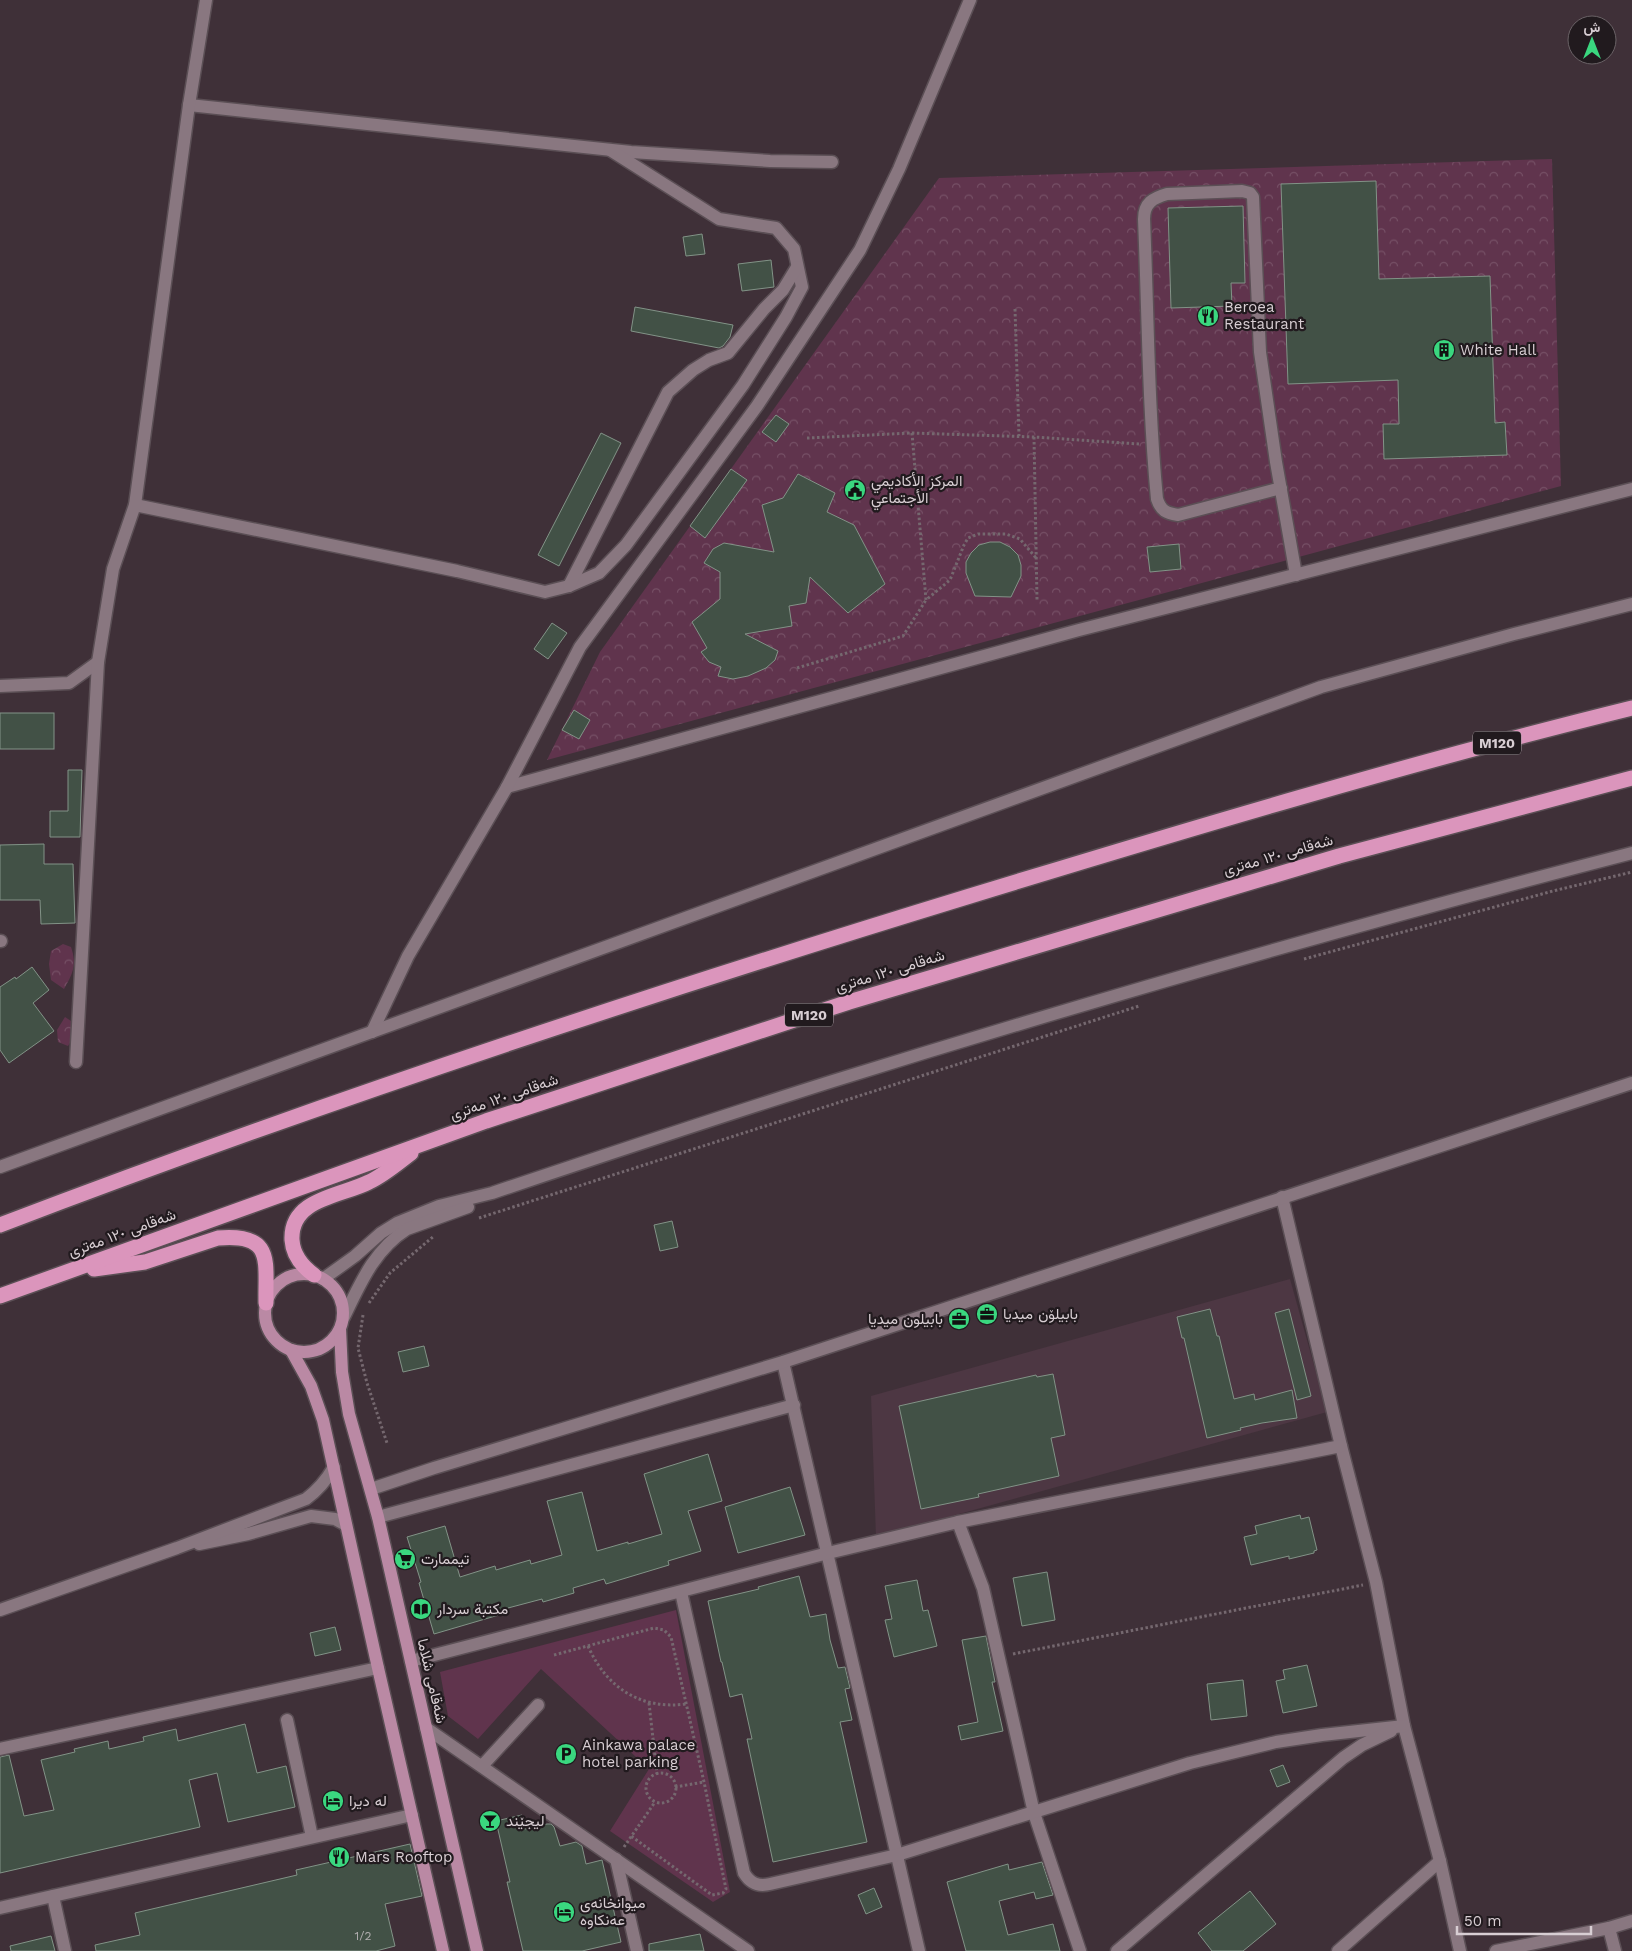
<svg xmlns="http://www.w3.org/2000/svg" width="1632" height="1951" font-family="'Work Sans',Vazirmatn,sans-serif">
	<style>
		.built { fill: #4d3743 }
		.green { fill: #60344d }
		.forest { fill: url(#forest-crowns) }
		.building { fill: #425146; stroke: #829387 }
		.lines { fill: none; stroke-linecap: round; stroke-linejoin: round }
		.minor-casing { stroke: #5b4f55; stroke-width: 15 }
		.major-casing { stroke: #5b4f55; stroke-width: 15 }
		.highway-casing { stroke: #5b4f55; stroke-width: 18 }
		.path { stroke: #75686f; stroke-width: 3; stroke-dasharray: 2.5 2.5; stroke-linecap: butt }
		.minor { stroke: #897780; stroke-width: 12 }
		.major { stroke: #ba89a4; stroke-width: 12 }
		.highway { stroke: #db95bc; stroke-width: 15 }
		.labels { text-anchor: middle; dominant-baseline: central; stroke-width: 4.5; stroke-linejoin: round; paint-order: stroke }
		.number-label { font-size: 12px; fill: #b2afb0 }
		.shield { fill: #211a1e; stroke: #a1989d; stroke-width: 1 }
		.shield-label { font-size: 14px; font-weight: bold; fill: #d8ced3 }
		.poi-label { font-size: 15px; fill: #d8ced3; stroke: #211a1e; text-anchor: start }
		.street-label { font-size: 15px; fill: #d8ced3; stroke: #211a1e }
	</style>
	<defs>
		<pattern id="forest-crowns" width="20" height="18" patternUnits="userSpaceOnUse" patternTransform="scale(1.25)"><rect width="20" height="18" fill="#60344d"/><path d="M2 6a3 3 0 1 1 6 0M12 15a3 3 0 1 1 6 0" fill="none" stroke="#765066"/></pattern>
	</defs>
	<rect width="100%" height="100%" fill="#3f3038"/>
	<path class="built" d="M1290 1279 1327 1412 876 1537 871 1396Z"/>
	<path class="green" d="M676 1610 730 1892 713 1902 610 1831 649 1769 541 1669 478 1739 448 1716 440 1672Z"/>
	<g class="forest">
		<path d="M1552 159 1561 486 547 760 600 652 939 178Z"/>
		<path d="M63 944 71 947C77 965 73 973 64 989L51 980 49 964 51 951Z"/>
		<path d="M65 1017 74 1023 73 1038 68 1046 58 1042 57 1030Z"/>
	</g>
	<g class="building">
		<path d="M1376 181 1379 279 1490 276 1495 423 1505 422 1507 455 1384 459 1383 424H1399L1398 380 1288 384 1281 184Z"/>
		<path d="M1243 206 1245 283H1231L1232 306 1171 308 1168 208Z"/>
		<path d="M702 234 705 254 686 256 683 237Z"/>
		<path d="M771 260 774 287 742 291 738 264Z"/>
		<path d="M635 307 733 325 730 337 723 346 719 348 631 331Z"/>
		<path d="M776 415 789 424 776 442 762 432Z"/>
		<path d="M601 433 621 443 559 566 538 555Z"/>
		<path d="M731 469 747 480 705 538 690 526Z"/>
		<path d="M798 474 835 493 827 512 854 525 885 584 848 613 810 577 806 603 789 606 792 626 745 634 778 651 775 660 766 668 748 676 733 679 718 676 721 667 709 662 701 652 707 648 692 622 720 599V572L704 563 713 549 724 543 774 552 762 505 783 498Z"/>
		<path d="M990 542H1000L1010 547 1018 555 1021 565V576L1011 597 975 596 966 573V562L971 553 979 545Z"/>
		<path d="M1179 544 1181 569 1150 572 1147 547Z"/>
		<path d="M552 623 567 633 548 659 534 649Z"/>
		<path d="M574 710 590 720 579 739 562 730Z"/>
		<rect x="0" y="713" width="54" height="36"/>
		<path d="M68 770H82L80 837H50V811H68Z"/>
		<path d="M44 844V864H73L75 923 41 924 40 900H0V845Z"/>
		<path d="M32 967 49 990 33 1003 54 1031 9 1063 0 1050V987L15 977 16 979Z"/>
		<path d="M672 1221 678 1247 660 1251 654 1225Z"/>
		<path d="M1210 1309 1217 1336H1219L1234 1399 1254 1394 1255 1400 1292 1390 1297 1418 1262 1423 1240 1428 1241 1430 1207 1438 1184 1338H1182L1177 1317Z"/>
		<path d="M1289 1309 1311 1396 1297 1400 1275 1313Z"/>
		<path d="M424 1346 429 1366 403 1372 398 1352Z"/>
		<path d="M1053 1374 1065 1435 1051 1438 1059 1476 978 1494 979 1497 921 1509 899 1406 1036 1375 1037 1377Z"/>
		<path d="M708 1454 722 1501 688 1511 701 1551 668 1561 669 1565 606 1584 604 1579 573 1588 574 1593 543 1602 542 1599 508 1608 509 1612 434 1634 419 1583 421 1582 407 1537 445 1526 460 1577 495 1566 496 1570 530 1560 531 1564 562 1555 547 1501 582 1492 597 1551 628 1542V1544L662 1534 644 1474Z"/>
		<path d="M790 1487 805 1535 738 1553 725 1507Z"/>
		<path d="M1300 1515 1301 1519 1309 1517 1317 1550 1314 1551V1553L1289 1559V1556L1251 1565 1244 1537 1257 1534 1255 1526Z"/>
		<path d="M1047 1572 1055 1620 1022 1626 1013 1578Z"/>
		<path d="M799 1576 810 1617 826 1614 830 1640 838 1668 845 1667 850 1688 845 1689 852 1720 840 1722 867 1842 773 1862 747 1739H752L742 1694 730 1697 722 1662H721L708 1601 759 1589 758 1587Z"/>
		<path d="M917 1580 923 1611 928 1610 937 1646 894 1657 885 1620 892 1619 885 1586Z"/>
		<path d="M335 1627 341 1650 315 1656 310 1633Z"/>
		<path d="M986 1636 995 1682H992L1003 1731 961 1740 958 1726 978 1722 962 1640Z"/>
		<path d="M1307 1665 1317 1706 1283 1713 1276 1681 1285 1679 1283 1670Z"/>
		<path d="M1243 1680 1247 1716 1211 1720 1207 1684Z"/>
		<path d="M245 1724 257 1773 286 1766 295 1807 228 1822 217 1773 189 1780 200 1827 0 1873V1757L9 1755 24 1816 54 1810 41 1760 75 1752 74 1749 108 1741 109 1749 144 1741 143 1737 176 1729 178 1741Z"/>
		<path d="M1283 1765 1290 1782 1277 1787 1270 1770Z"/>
		<path d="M522 1815 525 1829 547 1824H551L554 1827 560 1846 576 1842 582 1846 586 1864 602 1860 621 1942 582 1951H523L507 1882H510L496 1821Z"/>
		<path d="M410 1844 422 1896 385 1904 395 1946 376 1951H96L95 1945 140 1935 135 1913 297 1875 296 1870Z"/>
		<path d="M1042 1862 1053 1895 1036 1899 1034 1892 999 1901 1008 1935 1053 1924 1060 1951H966L947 1882 1008 1864 1009 1870Z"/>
		<path d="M874 1888 882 1907 866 1914 858 1895Z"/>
		<path d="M1250 1891 1276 1924 1243 1951H1212L1198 1933Z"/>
		<path d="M700 1934 704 1951H649V1944Z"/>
		<path d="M51 1936 55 1951H11L10 1946Z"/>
	</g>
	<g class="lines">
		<g class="minor-casing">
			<g id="minor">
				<path d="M189 105 631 152 770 161 832 162"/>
				<path d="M1281 488 1178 515C1166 513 1161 511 1157 499 1148 406 1148 312 1144 219 1144 203 1153 198 1167 194L1242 191 1250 193 1253 197 1260 352 1276 462 1296 575"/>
				<path d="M135 505 457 571 545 592 569 586 599 573 626 545 743 385 786 317 802 287 794 249 776 228 719 219 610 150"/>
				<path d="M569 586 668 392 693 370 709 360 728 353 764 309 783 290 797 267"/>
				<path d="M0 686 69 683 98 662"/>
				<path d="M507 787 1079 630 1632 489"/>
				<path d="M0 941H1"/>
				<path d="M372 1032 408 956 507 787 580 647 757 406 860 250 899 169 970 0"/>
				<path d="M76 1062 98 662 113 569 135 505 189 105 206 0"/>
				<path d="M0 1167 1321 687 1514 634 1632 604"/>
				<path d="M1282 1197 1341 1446 1376 1582 1404 1726 1440 1861 1460 1951"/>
				<path d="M323 1279 355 1256 381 1233 397 1223 439 1206 492 1193C605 1155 719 1117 833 1081 1097 999 1364 922 1632 853"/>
				<path d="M344 1317C360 1284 374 1250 407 1229L468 1207"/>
				<path d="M783 1362 919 1951"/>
				<path d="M371 1489 434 1468 783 1362 1632 1083"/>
				<path d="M378 1517 794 1405"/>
				<path d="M958 1522 983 1588 1034 1813 1080 1951"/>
				<path d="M199 1544 248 1534 311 1516 335 1519 346 1525"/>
				<path d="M681 1592 744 1873C750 1883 758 1887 770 1884L897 1855 1190 1763 1276 1742 1322 1735 1404 1726"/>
				<path d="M0 1610 177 1548 306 1499C318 1490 326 1481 334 1467"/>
				<path d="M411 1661 828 1553 958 1522 1341 1446"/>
				<path d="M287 1720 312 1837"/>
				<path d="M426 1728 748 1951"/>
				<path d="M0 1749 378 1668"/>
				<path d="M482 1766 538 1705"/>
				<path d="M616 1859 637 1951"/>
				<path d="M53 1896 65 1951"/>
				<path d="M0 1908 412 1815"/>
				<path d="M1609 1928 1615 1951"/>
				<path d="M1117 1951 1343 1758 1362 1745 1391 1731"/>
				<path d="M1338 1951 1440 1861"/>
				<path d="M1496 1951 1609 1928 1632 1921"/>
			</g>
		</g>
		<g class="major-casing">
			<g id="major">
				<circle cx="304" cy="1313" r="39"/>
				<path d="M340 1329 342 1372 349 1414 378 1517 477 1951"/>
				<path d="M291 1350 311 1386 323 1420 378 1668 443 1951"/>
			</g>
		</g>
		<g class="highway-casing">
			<g id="highway">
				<path d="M0 1225C319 1103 643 996 970 896 1189 829 1409 763 1632 708"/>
				<path d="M94 1269 145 1262 218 1238C275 1233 265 1262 266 1303"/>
				<path d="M314 1275C303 1267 293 1255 292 1240 290 1198 342 1196 369 1182 384 1175 398 1163 411 1153"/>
				<path d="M0 1296 486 1121 849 1002 1339 856 1632 778"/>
			</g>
		</g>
		<g class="path">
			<path d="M1015 309 1019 436"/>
			<path d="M912 433 926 600 950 580 964 545 968 538 978 534H1006L1020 539 1036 558"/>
			<path d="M1034 437 1037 600"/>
			<path d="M807 438 912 433 1034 437 1139 444"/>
			<path d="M797 668 903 636 926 600"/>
			<path d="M1304 959 1553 891 1632 872"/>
			<path d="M479 1218 1139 1006"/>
			<path d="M369 1303 390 1273 434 1236"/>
			<path d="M363 1315 358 1348 367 1383 387 1443"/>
			<path d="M588 1646C606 1687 640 1710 686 1704"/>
			<path d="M1013 1654 1363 1585"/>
			<path d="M554 1655 654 1628 664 1630 671 1637 704 1782 726 1889 723 1893 712 1895 631 1836"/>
			<path d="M649 1703 657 1774"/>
			<circle cx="661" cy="1788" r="15"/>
			<path d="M675 1787 704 1782"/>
			<path d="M624 1847 655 1802"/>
		</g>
		<use href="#minor" class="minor"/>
		<use href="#major" class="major"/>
		<use href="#highway" class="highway"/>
	</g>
	<defs>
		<g id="restaurant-disc" transform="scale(1.125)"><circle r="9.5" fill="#3ad77f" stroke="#211a1e"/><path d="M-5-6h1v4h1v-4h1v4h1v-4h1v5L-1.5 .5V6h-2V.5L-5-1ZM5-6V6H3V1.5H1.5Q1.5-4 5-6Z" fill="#111"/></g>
		<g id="building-disc" transform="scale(1.125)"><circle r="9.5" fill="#3ad77f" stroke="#211a1e"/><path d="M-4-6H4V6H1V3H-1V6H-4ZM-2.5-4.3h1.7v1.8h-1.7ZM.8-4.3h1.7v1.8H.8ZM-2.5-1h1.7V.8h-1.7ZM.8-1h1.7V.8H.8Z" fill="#111"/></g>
		<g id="civic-disc" transform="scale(1.125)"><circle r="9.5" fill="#3ad77f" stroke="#211a1e"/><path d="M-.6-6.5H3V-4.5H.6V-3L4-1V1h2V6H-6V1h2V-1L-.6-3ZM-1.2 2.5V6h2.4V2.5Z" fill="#111"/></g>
		<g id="office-disc" transform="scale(1.125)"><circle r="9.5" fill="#3ad77f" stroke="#211a1e"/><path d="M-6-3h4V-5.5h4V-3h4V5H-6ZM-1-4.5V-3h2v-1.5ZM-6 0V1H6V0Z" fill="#111"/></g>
		<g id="supermarket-disc" transform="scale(1.125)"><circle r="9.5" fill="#3ad77f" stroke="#211a1e"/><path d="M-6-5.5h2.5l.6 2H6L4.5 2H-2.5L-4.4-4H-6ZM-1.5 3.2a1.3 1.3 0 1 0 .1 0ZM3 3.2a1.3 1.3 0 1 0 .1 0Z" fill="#111"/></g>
		<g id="library-disc" transform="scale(1.125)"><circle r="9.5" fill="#3ad77f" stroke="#211a1e"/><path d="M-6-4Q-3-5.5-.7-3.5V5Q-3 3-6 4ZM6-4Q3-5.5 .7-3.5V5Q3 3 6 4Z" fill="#111"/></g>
		<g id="parking-disc" transform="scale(1.125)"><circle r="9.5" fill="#3ad77f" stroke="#211a1e"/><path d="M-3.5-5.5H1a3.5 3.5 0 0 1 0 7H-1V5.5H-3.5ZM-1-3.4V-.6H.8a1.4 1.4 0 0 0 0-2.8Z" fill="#111"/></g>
		<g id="hotel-disc" transform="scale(1.125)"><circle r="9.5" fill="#3ad77f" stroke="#211a1e"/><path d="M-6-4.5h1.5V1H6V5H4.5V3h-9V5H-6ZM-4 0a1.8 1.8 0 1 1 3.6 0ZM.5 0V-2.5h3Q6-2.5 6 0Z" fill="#111"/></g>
		<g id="bar-disc" transform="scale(1.125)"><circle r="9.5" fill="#3ad77f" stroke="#211a1e"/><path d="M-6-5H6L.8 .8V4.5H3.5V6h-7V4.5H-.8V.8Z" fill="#111"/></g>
	</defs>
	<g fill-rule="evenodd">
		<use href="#restaurant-disc" x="1208" y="316"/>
		<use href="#building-disc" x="1444" y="350"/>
		<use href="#civic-disc" x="855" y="490"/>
		<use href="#office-disc" x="987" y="1314"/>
		<use href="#office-disc" x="959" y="1319"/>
		<use href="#supermarket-disc" x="405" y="1559"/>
		<use href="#library-disc" x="421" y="1609"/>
		<use href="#parking-disc" x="566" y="1754"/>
		<use href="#hotel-disc" x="333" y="1801"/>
		<use href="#bar-disc" x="490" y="1821"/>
		<use href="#restaurant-disc" x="339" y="1857"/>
		<use href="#hotel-disc" x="564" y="1912"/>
	</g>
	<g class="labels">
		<g class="number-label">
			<text x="363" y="1936">1/2</text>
		</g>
		<g class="shield">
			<rect x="1473" y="731.5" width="48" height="23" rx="4"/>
			<rect x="785" y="1003.5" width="48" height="23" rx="4"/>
		</g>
		<g class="shield-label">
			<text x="1497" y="743">M120</text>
			<text x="809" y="1015">M120</text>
		</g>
		<g class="poi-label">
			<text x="1224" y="307">Beroea<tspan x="1224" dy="17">Restaurant</tspan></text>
			<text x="1460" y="350">White Hall</text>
			<text x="871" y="481">المركز الأكاديمي<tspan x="871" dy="17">الأجتماعي</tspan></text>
			<text x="1003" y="1314">بابیلۆن میدیا</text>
			<text x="943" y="1319" text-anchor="end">بابيلون ميديا</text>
			<text x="421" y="1559">تیممارت</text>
			<text x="437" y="1609">مكتبة سردار</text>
			<text x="582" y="1745">Ainkawa palace<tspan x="582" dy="17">hotel parking</tspan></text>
			<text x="349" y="1801">له ديرا</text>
			<text x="506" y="1821">لیجێند</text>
			<text x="355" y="1857">Mars Rooftop</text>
			<text x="580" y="1903">میوانخانەی<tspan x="580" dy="17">عەنکاوە</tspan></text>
		</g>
		<g class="street-label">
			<text transform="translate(1278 855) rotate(-16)">شەقامی ١٢٠ مەتری</text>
			<text transform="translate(890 971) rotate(-17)">شەقامی ١٢٠ مەتری</text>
			<text transform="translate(504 1097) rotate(-19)">شەقامی ١٢٠ مەتری</text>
			<text transform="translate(122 1233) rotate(-20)">شەقامی ١٢٠ مەتری</text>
			<text transform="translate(432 1681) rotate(77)">شەقامی شلاما</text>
		</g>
	</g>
	<g transform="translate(1592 40)"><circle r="24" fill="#211a1e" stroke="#6a6266"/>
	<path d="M0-4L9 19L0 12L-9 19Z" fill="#3ad77f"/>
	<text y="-8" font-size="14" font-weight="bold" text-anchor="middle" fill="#d8ced3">ش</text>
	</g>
	<path d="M1457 1926v8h134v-8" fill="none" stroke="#d8ced3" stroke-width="2.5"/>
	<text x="1464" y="1926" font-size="15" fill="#d8ced3" stroke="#211a1e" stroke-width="4" paint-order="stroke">50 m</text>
</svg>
